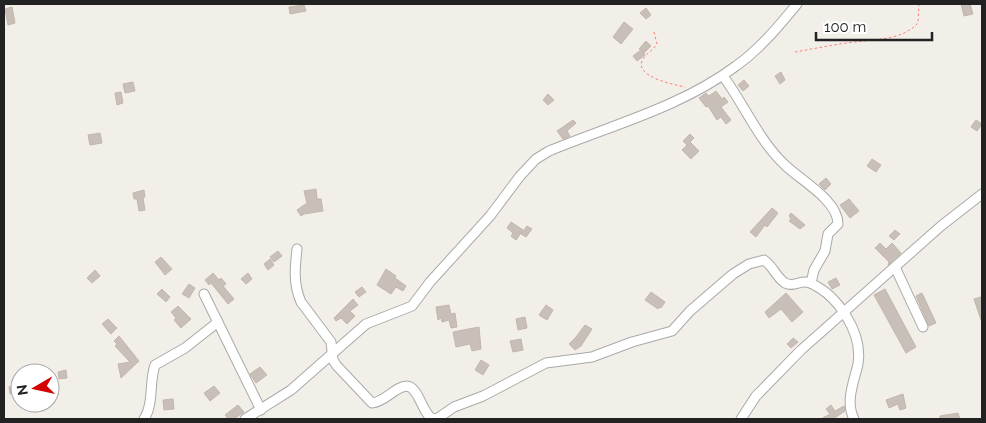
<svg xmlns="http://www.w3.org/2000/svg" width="986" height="423" font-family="Raleway,sans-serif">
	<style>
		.building { fill: #c7bfb8; stroke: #c4b6ab }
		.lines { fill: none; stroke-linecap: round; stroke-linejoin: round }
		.minor-casing { stroke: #a9a9a9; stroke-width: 11 }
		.path { stroke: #fa8072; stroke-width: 1; stroke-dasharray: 2.5 2.5; stroke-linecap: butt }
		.minor { stroke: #fff; stroke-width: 9 }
	</style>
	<rect width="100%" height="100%" fill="#f2efe9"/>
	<g class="building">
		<path d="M961 4H970L973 14 964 16Z"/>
		<path d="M304 5 306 11 290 14 289 7Z"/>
		<path d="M12 7 15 23 8 25 5 9Z"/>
		<path d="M646 8 651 15 646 19 640 13Z"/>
		<path d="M624 22 633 29 621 44 613 37Z"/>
		<path d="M646 41 651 46 644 53 643 52 645 55 637 61 633 56 641 50 639 49Z"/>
		<path d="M781 72 785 80 780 84 775 76Z"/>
		<path d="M744 80 749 86 743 91 738 85Z"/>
		<path d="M133 82 135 91 125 93 123 84Z"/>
		<path d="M716 91 722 99 724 97 728 102 721 107 731 120 726 124 721 117 717 120 708 106 706 107 699 98 706 93 709 96Z"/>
		<path d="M121 92 123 103 117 105 115 93Z"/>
		<path d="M548 94 554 100 548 105 543 100Z"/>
		<path d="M573 120 576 123 567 131 570 136 563 139 557 131Z"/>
		<path d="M976 120 982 124 977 131 971 127Z"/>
		<path d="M100 133 102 143 90 145 88 135Z"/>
		<path d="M690 134 694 138 690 142 699 151 691 159 682 150 687 145 683 141Z"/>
		<path d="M872 159 881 165 876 172 867 166Z"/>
		<path d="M826 178 831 184 825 190 819 184Z"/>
		<path d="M316 189 317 199H321L323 211 304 214 301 216 297 210 307 203 304 191Z"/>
		<path d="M144 190 145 197 143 198 145 210 139 211 137 199H134L133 193Z"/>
		<path d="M849 199 859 211 850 218 840 205Z"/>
		<path d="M772 208 778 213 767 227 765 225 756 237 750 232Z"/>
		<path d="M791 213 805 225 800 229 789 221 791 219 789 216Z"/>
		<path d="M511 222 523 230 516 240 511 236 513 233 507 228Z"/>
		<path d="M527 226 532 229 526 237 521 234Z"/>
		<path d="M895 230 900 234 894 240 889 236Z"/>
		<path d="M880 243 886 249 892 243 901 253 888 265 889 262 875 248Z"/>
		<path d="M278 251 282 256 274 262 270 257Z"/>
		<path d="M161 257 172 269 165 275 155 262Z"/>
		<path d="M270 259 274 265 268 270 264 264Z"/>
		<path d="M386 269 396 276 395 278 406 286 403 291 396 287 391 294 377 285Z"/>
		<path d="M95 270 100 276 92 283 87 278Z"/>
		<path d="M213 273 219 280 221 278 226 284 223 286 234 299 228 304 211 283 209 285 205 280Z"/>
		<path d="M248 273 252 279 246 284 241 279Z"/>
		<path d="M836 278 840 285 832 289 828 282Z"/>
		<path d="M189 284 195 288 189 298 182 294Z"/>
		<path d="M362 287 366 292 359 297 355 292Z"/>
		<path d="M162 289 170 297 166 302 157 294Z"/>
		<path d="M885 289 916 347 906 353 874 295Z"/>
		<path d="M651 292 665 302 661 308 659 307 658 309 645 300Z"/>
		<path d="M786 293 803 312 792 322 781 309 769 318 765 312Z"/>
		<path d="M922 293 936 323 929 326 916 296Z"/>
		<path d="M981 297 982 301 981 320 974 299Z"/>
		<path d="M353 299 358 305 350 311 355 316 347 324 341 318 336 321 334 318Z"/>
		<path d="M449 305 451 314 455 313 457 327 451 328 449 320 442 322 441 318 438 320 436 307Z"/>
		<path d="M546 305 553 310 547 320 539 315Z"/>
		<path d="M178 306 191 319 181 328 174 320 176 318 171 312Z"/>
		<path d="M525 317 527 328 518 330 516 319Z"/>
		<path d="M108 319 117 328 111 334 102 324Z"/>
		<path d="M585 325 592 329 581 346 575 350 569 344 576 337Z"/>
		<path d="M479 327 481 349 472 351 470 344 456 347 453 332Z"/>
		<path d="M119 336 139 361 121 378 118 364 130 362 115 346 117 344 114 341Z"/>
		<path d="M793 338 798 342 791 348 787 344Z"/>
		<path d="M521 339 523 350 513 352 510 341Z"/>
		<path d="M481 360 489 365 483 375 475 370Z"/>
		<path d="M260 367 267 375 256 383 250 374Z"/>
		<path d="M66 370 67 378 59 379 58 372Z"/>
		<path d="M15 386 17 393 10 394 9 387Z"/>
		<path d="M214 386 220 393 210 401 204 393Z"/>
		<path d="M903 394 906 408 900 410 898 404 889 408 886 400Z"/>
		<path d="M173 399 174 409 164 410 163 400Z"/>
		<path d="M238 405 244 412 234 419H228L225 415Z"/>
		<path d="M831 405 835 411 844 406 845 411 833 419H821L830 414 826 409Z"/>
		<path d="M958 413 960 419H940V416Z"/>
	</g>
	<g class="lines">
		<g class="minor-casing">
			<g id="minor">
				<path d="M723 76C744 104 759 141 785 165 800 180 838 200 838 224L828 234 825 251 814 270 811 283"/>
				<path d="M297 249C295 267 293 284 301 302L331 342 333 360 337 366 372 403C385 402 396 386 407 386 419 387 422 414 433 419L438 418 454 407 483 396 546 363 592 357 632 342 672 331 690 311 733 274 749 264 764 260C773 266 776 277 785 283 794 288 801 279 810 283 838 295 863 333 858 364 854 382 845 401 854 419"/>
				<path d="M895 267 923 327"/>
				<path d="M204 294 261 410"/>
				<path d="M144 419C154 404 149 382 155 365L185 348 218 322"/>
				<path d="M245 419 291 390 366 324 412 306 430 282 490 216 520 176 536 159 549 151C612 125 681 107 736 66 760 49 778 27 797 4"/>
				<path d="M741 419 756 396 801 350 941 226 982 194"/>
			</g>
		</g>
		<g class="path">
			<path d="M654 32 657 44C653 50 646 54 643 59 632 77 676 85 685 87"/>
			<path d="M795 52C818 48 841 43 864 41 883 39 904 38 918 23L919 4"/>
		</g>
		<use href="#minor" class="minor"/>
	</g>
	<rect width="986" height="423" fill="none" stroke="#222222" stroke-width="10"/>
	<g transform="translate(35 388) rotate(261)"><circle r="24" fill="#ffffff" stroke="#a7a7a7"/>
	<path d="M0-4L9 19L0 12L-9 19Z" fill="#d40000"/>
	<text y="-8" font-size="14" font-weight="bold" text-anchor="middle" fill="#222222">N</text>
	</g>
	<path d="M816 32v8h116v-8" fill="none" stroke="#222222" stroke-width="2.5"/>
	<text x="824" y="32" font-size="15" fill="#222222" stroke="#ffffff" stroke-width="4" paint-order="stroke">100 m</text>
</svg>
